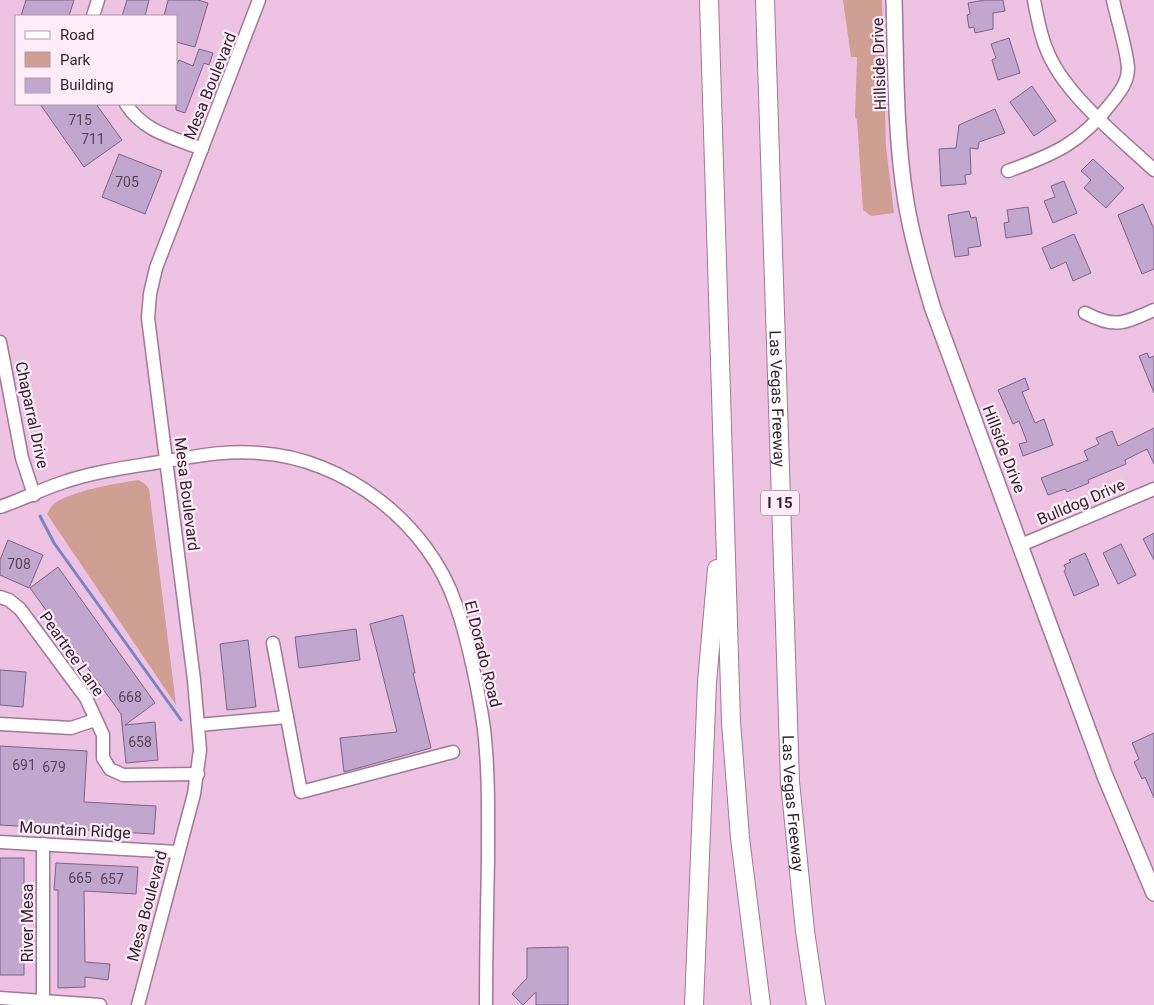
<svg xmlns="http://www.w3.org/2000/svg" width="1154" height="1005" font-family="Roboto,sans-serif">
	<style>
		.green { fill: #d09f93 }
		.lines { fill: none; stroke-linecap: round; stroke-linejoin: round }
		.stream { stroke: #7784c7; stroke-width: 3 }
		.building { fill: #c1a6ce; stroke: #7c6388 }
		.minor-casing { stroke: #a07996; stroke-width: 15 }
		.major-casing { stroke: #a07996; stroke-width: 18 }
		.highway-casing { stroke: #a07996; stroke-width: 20 }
		.minor { stroke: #fff; stroke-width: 12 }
		.major { stroke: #fff; stroke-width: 15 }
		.highway { stroke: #fff; stroke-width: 18 }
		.labels { text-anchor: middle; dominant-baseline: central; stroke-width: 4.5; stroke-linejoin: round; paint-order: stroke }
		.number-label { font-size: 14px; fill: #564457 }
		.shield { fill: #feecf9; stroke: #705f6c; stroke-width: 1 }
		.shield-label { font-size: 15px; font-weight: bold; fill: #33232f }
		.street-label { font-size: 16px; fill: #33232f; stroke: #feecf9 }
	</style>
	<rect width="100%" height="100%" fill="#edc2e2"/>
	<g class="green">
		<path d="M843 0H882L886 147 894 213 871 216 863 210 857 120 855 117 857 57H851Z"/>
		<path d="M139 480 145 484 149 489 176 705 47 514C49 511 51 506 54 504 70 491 118 483 139 480Z"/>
	</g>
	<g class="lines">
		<path class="stream" d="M40 516 54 543 181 720"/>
	</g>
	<g class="building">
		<path d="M26 0H74L69 16H21Z"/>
		<path d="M127 0H149L145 16H122Z"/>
		<path d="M168 0H198L208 3 195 47 176 42V16H164Z"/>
		<path d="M985 0H1003L1005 11 993 13V29L975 33 974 27 969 28 967 15 970 14 968 3Z"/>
		<path d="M1009 38 1020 73 998 80 992 60 996 58 991 44Z"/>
		<path d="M199 49 213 53 209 65 204 63 185 113 176 110V66L179 60 193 66Z"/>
		<path d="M1032 86 1056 121 1034 136 1010 102Z"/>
		<path d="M40 104H96L122 140 84 167Z"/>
		<path d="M995 109 1005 133 979 142 978 149 970 148 971 174 965 175 966 184 941 186 939 149 956 148 959 125Z"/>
		<path d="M119 154 162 171 145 214 102 197Z"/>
		<path d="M1093 159 1124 188 1106 208 1084 188 1091 180 1081 171Z"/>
		<path d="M1064 181 1077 213 1053 223 1044 201 1055 197 1051 186Z"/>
		<path d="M1143 204 1154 229V269L1142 274 1118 215Z"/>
		<path d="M1028 207 1032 234 1006 238 1004 223 1009 222 1007 210Z"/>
		<path d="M969 211 971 218 976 217 981 246 968 248 969 255 955 257 948 215Z"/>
		<path d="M1074 234 1091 273 1073 281 1066 262 1051 269 1042 248Z"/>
		<path d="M1147 353 1149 358 1154 356V393L1139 356Z"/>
		<path d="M1025 378 1029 389 1022 392 1035 423 1044 419 1053 445 1023 456 1019 444 1027 442 1019 421 1013 424 998 390Z"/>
		<path d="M1154 428V464L1147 449 1125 460 1126 464 1088 480 1089 483 1067 492 1065 489 1048 495 1041 478 1088 460 1084 451 1099 444 1096 438 1112 431 1118 446Z"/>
		<path d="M1154 533V560L1143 539Z"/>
		<path d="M8 540 43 555 29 588 0 575V560Z"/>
		<path d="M1121 544 1136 575 1118 584 1103 553Z"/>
		<path d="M1085 553 1099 585 1074 596 1064 571 1066 569 1064 565 1071 562 1069 560Z"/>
		<path d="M58 567 155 703 125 725 155 722 158 760 126 763 121 714 30 588Z"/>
		<path d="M403 615 415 673H413L431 748 344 772 340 738 397 732 370 624Z"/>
		<path d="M356 629 360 660 299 668 295 637Z"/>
		<path d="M248 640 256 707 227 710 220 644Z"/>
		<path d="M0 670 26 672 23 707 0 705Z"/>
		<path d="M1154 733V798L1145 777 1142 779 1134 762 1139 759 1132 743Z"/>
		<path d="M0 746 87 751 84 802 156 806 154 834 0 825Z"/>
		<rect x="0" y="858" width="24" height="117"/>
		<path d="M56 863 138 867 136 894 84 891 85 962 110 964 108 980 85 977V987L58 988V890H54Z"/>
		<path d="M568 947V1005H536V992L523 1005 512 994 527 978V948Z"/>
	</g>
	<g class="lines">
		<g class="minor-casing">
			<g id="minor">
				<path d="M1034 0C1037 16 1040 33 1046 48 1063 94 1119 137 1154 170"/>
				<path d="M93 16 98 0"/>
				<path d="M126 104C144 132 172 137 202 149"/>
				<path d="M1008 171C1055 154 1081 143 1112 102 1120 92 1128 82 1128 68 1127 50 1117 19 1113 0"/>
				<path d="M1085 313C1116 329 1124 323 1154 310"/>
				<path d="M0 342 22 458 34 495"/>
				<path d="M0 507C21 500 40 490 61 483 95 471 131 467 166 461 198 456 227 450 259 453 345 458 429 524 456 605 468 639 479 693 484 729 489 772 488 816 488 860 487 908 486 957 486 1005"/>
				<path d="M1021 545 1154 489"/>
				<path d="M0 597 9 600 20 609 86 698 103 735V758L110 769 123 775 198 774"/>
				<path d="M273 643 301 792 453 752"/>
				<path d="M0 724 71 728 95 720"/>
				<path d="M199 725 287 717"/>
				<path d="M0 842 178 852"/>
				<path d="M43 844V1001"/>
				<path d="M0 998 100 1005"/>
				<path d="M138 1005 194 794 200 750 194 680 148 318 150 294 156 268 259 0"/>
			</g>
		</g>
		<g class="major-casing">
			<path id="major" d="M894 0C896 67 895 135 906 202 912 238 922 273 933 309L1105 776 1154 893"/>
		</g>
		<g class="highway-casing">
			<g id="highway">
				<path d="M709 0 731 722 740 838 761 1005"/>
				<path id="s1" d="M765 0 790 782 805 931 816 1005"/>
				<path d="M694 1005 707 682 717 569"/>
			</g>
		</g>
		<use href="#minor" class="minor"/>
		<use href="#major" class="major"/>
		<use href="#highway" class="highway"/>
	</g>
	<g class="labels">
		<g class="number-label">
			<text x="80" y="120">715</text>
			<text x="93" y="139">711</text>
			<text x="127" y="182">705</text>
			<text x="19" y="564">708</text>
			<text x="130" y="697">668</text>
			<text x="140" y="742">658</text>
			<text x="24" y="765">691</text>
			<text x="54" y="767">679</text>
			<text x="80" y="878">665</text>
			<text x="112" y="879">657</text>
		</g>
		<rect class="shield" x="761" y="490.5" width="38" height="25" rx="4"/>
		<g class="shield-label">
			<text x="780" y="503">I 15</text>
		</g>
		<g class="street-label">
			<text transform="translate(879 64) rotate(-92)">Hillside Drive</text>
			<text transform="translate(210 86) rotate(-68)">Mesa Boulevard</text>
			<text stroke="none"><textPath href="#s1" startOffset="399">Las Vegas Freeway</textPath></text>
			<text transform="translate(32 415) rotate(78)">Chaparral Drive</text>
			<text transform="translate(1004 449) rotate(69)">Hillside Drive</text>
			<text transform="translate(187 494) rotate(83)">Mesa Boulevard</text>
			<text transform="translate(1081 502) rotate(-23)">Bulldog Drive</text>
			<text transform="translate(72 654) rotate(55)">Peartree Lane</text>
			<text transform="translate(483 654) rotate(76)">El Dorado Road</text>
			<text stroke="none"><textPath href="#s1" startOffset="804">Las Vegas Freeway</textPath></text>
			<text transform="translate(75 830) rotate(3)">Mountain Ridge</text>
			<text transform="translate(147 906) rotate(-75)">Mesa Boulevard</text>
			<text transform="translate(27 923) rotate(-90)">River Mesa</text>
		</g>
	</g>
	<rect x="15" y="15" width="162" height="90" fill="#feecf9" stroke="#ad9ca8"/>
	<rect x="25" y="31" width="25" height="8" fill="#ffffff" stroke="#ad9ca8"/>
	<text x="60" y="40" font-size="15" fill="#33232f">Road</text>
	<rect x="25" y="52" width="25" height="15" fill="#d09f93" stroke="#ad9ca8"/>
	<text x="60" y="65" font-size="15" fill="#33232f">Park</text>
	<rect x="25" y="78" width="25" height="15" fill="#c1a6ce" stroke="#ad9ca8"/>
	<text x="60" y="90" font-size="15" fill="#33232f">Building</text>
</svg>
